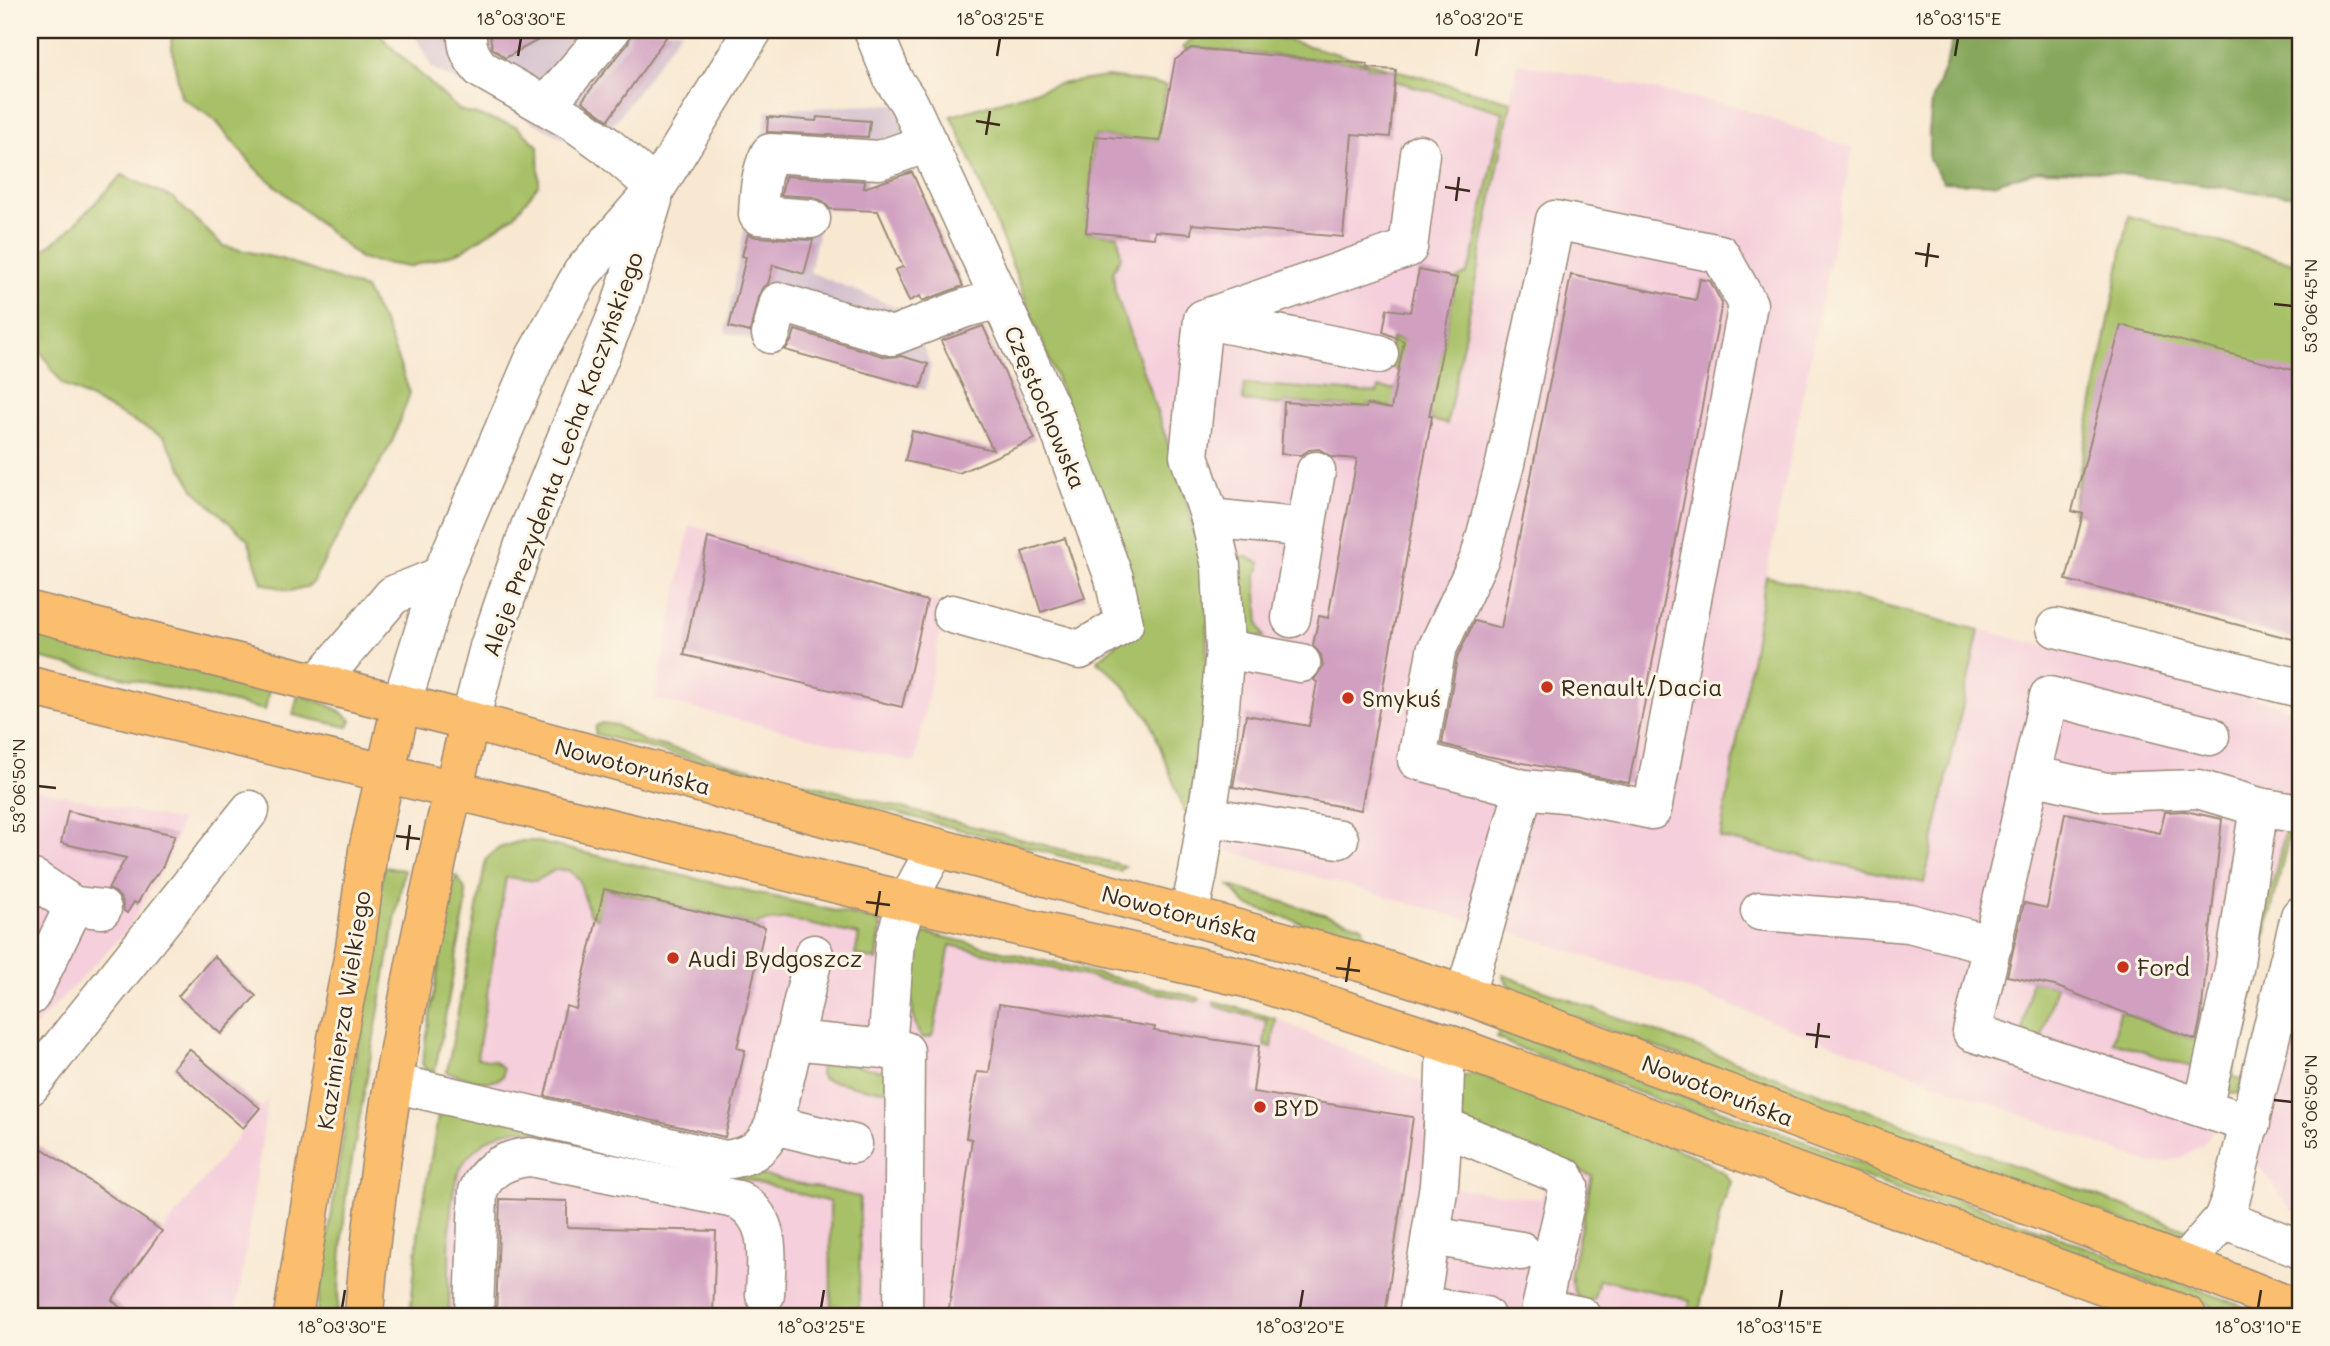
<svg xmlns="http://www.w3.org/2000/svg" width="2330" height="1346" font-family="Mali,sans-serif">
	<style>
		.built { fill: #f5cfdb }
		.industrial { fill: #d1bdcc }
		.green { fill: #a8c167; stroke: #727642; stroke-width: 2 }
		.forest { fill: #86a75c; stroke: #60683d; stroke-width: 2 }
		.building { fill: #d1a0c1 }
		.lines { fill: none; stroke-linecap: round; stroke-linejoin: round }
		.minor-casing { stroke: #9a8978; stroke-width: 41 }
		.major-casing { stroke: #9a8978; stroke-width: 41 }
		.minor { stroke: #fff; stroke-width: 38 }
		.major { stroke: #fbbd6e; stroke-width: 38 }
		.ticks { fill: none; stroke: #3b2a1e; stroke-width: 2.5 }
		.poi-dot { fill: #c8321e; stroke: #fcf5e5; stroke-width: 2.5 }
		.labels { text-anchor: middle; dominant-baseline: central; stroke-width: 6; stroke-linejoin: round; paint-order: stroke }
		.street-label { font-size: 23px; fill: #3b2a1e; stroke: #fcf5e5 }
		.poi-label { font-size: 23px; fill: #3b2a1e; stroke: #fcf5e5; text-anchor: start }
		.neatline { fill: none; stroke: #3b2a1e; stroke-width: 2.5 }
		.ticks-label { font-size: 18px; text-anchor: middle; fill: #3b2a1e }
	</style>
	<rect width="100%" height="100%" fill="#fcf5e5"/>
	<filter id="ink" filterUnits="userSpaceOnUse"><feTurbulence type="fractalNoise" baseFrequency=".0143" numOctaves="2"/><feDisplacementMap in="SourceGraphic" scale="14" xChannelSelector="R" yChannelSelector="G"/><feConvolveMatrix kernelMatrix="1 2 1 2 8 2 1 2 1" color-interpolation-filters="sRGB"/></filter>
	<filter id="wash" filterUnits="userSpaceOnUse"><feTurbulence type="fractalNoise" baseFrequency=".00686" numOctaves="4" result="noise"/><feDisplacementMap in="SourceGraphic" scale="28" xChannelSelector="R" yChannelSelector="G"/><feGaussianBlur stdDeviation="1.57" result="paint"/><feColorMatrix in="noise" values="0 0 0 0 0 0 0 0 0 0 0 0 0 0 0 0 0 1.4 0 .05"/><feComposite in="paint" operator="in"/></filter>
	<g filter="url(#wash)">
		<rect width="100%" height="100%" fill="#f8e8d2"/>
		<g class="built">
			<path d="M1202 30H1251L1510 102 1518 63 1735 106 1853 148 1766 576 2300 710V769L2214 1127 2206 1142 2181 1158 2152 1164 1684 988 1530 938 1221 849 1231 788 1193 780 1041 287 1090 127 1158 136 1170 58Z"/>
			<path d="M690 525 945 605 915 763 655 699Z"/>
			<path d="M30 788 181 821 170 857 128 929 30 1032Z"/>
			<path d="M520 841H534L878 921 1214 1001 1276 1019 1468 1102 1454 1188 1542 1199 1550 1156 1720 1214 1698 1316H418L440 1104 483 870 490 854 507 844Z"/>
			<path d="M2300 982V1213L2290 1209 2256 1162Z"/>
			<path d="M268 1099 236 1316H30V1262L118 1288Z"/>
		</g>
		<g class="industrial">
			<path d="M412 30H682L592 154 432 68Z"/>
			<path d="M909 103 934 157 867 181 865 210 823 209 810 272 908 312 931 365 925 390 725 332 767 110Z"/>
		</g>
		<g class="green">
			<path d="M173 30H377L388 44 459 110 516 126 538 146 539 184 514 216 460 252 408 267 361 259 255 168 215 120 181 97 171 42Z"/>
			<path d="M1202 30H1251L1511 102 1447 424 1431 420 1432 416 1367 404 1366 408 1285 402 1284 405 1243 401 1244 384 1377 393 1379 388 1407 390 1428 375C1418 373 1392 373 1388 363 1386 356 1390 345 1392 338L1404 341 1438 368 1457 278 1466 274 1472 261 1503 112 1395 81 1396 70 1367 68V64L1207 49 1190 48 1187 51 1183 47Z"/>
			<path d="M1107 77 1166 85 1158 141 1095 136 1086 232 1118 235 1121 257 1113 271 1115 291 1181 481 1209 588 1204 716 1189 813 1184 810 1149 718 1120 681 1097 661 1120 641 1074 423 973 165 951 116 1059 84Z"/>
			<path d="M122 175 173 198 223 246 281 259 365 289 387 330 410 393 392 442 310 586 290 591 262 583 248 540 195 491 164 437 62 384 39 349 30 340V260L67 232Z"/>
			<path d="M2129 216 2300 265V569L2072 511Z"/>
			<path d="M1247 557 1260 563V569L1256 575 1259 624 1264 637H1242L1238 558Z"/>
			<path d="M1766 576 1979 630 1924 883 1720 838Z"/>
			<path d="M30 633 102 647 269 690 265 710 30 656Z"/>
			<path d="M298 695C319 701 336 706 351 720L348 727 293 715Z"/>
			<path d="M602 723 616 725 644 741 1125 866 1120 871 1111 869 595 734 596 726Z"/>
			<path d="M2288 819 2291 827 2232 1076 2242 1080 2239 1093 2233 1094 2223 1091Z"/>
			<path d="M520 841H534L878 921 881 926 877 960 855 955 859 935 786 919C775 923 767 918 756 925L605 889 597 919 589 913 579 879 568 870H555L536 881 506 877 477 1058 494 1061 503 1068V1076C489 1089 463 1076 447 1072L486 859 499 848Z"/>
			<path d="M384 867 404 870 346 1194 337 1316H316Z"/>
			<path d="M456 876 465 889 466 905 435 1071 425 1069 422 1063 451 892Z"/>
			<path d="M1230 886 1360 925 1363 927 1365 934 1362 942 1246 905Z"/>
			<path d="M927 933 1200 998 1197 1002 950 945 934 1031 931 1037 922 1038C910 1024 907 961 915 944 918 938 921 936 927 933Z"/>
			<path d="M1503 975 2196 1233 2182 1239 2169 1238 1531 1001C1518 994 1508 989 1503 975Z"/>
			<path d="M2031 981 2056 986 2040 1045 2023 1030Z"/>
			<path d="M1214 1001 1276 1019 1272 1048 1264 1046 1267 1021 1214 1006Z"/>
			<path d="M2120 1011 2198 1041 2201 1013 2209 1017 2194 1068 2113 1042Z"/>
			<path d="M1504 1029 2224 1299 2267 1316H2237L1516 1047 1497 1038 1499 1030Z"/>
			<path d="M833 1061 888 1072V1090L867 1089 824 1079 820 1075 821 1065Z"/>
			<path d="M1474 1073 1695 1156 1724 1173 1731 1182 1720 1214 1698 1316H1687L1690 1300 1599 1279 1594 1299C1576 1306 1572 1287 1571 1273L1592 1176 1461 1121 1459 1078Z"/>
			<path d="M440 1104 860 1197 859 1316H831L830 1202 742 1178 522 1129C494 1130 466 1150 457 1177 446 1211 450 1278 449 1316H410L418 1235Z"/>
		</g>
		<path class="forest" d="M1953 30H2300V196L2261 193 2099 171 2040 170 1992 184 1944 182 1929 160V132L1932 101 1950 52Z"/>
		<g id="blocks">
			<g class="building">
				<path d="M489 30H557L505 58 492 48Z"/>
				<path d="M632 30H671L608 120 582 101 600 77 628 44Z"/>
				<path d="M1191 48 1367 64V68L1396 70 1390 137 1352 134 1343 237 1192 224 1191 234 1155 231 1154 238 1086 232 1095 136 1160 141 1175 60Z"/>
				<path d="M768 117 816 121 817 117 870 121 868 137 767 132Z"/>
				<path d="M912 172 963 286 922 301 920 296 909 301 895 270 903 267 878 211 830 209 823 201 813 197 781 195 785 176 865 181 864 188Z"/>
				<path d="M748 234 756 237 813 240 804 274 773 265 768 284 763 287 758 297 750 332 729 327 746 257 742 256Z"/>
				<path d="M1419 270 1457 278 1429 416H1432L1361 810 1233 787 1246 715 1309 726 1317 682 1314 680 1323 666 1321 655 1313 645 1319 616 1328 618 1357 459 1332 457 1319 449 1309 450 1301 455 1281 454 1284 402 1366 408 1367 404 1391 409 1404 341 1383 332 1387 309 1410 312Z"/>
				<path d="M1571 275 1696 300 1700 279 1710 281 1722 303 1629 783 1487 756 1442 744 1457 658 1474 621 1501 628Z"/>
				<path d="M2121 325 2300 372V641L2066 580 2083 514 2072 511Z"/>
				<path d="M983 326 1035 439 959 473 905 461 912 431 993 450 941 341Z"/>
				<path d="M795 330 886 357 901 356 928 364 921 388 785 350 792 340Z"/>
				<path d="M708 538 927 601 902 707 684 655Z"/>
				<path d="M1065 538 1085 598 1041 612 1022 552Z"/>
				<path d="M68 811 175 835 163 866 148 885 137 904 134 902 127 913 124 911 122 900 115 892 108 889 126 858 61 843Z"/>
				<path d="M2185 811 2222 819 2201 1016 2196 1040 2055 986 2007 976 2024 903 2047 908 2065 813 2160 833 2165 812Z"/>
				<path d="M604 889 765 927 737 1048 745 1050 725 1137 545 1096 566 1006 576 1009Z"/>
				<path d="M214 956 256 996 221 1034 178 996Z"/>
				<path d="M999 1004 1155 1027 1154 1031 1259 1046 1253 1092 1413 1117 1385 1316H948L972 1139 966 1138 970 1111 977 1072 989 1073Z"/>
				<path d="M189 1049 260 1108 243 1128 173 1068Z"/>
				<path d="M30 1140 162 1231 112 1300 129 1316H30Z"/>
				<path d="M500 1199 567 1201V1227L716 1231 713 1316H496Z"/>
			</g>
		</g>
	</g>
	<g filter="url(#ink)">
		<use href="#blocks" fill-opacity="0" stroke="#9a8978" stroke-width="2"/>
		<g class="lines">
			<g class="minor-casing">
				<g id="minor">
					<path d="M467 30C466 47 470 56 481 69L574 122 606 145 656 188"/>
					<path d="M873 30 893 79 909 103 1055 418 1114 578 1124 624 1080 650 952 614"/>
					<path d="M546 105 611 30"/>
					<path d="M811 219 758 215C759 193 760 173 770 153L879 160 928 143"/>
					<path d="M1206 320 1379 354"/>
					<path d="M771 334 779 302 892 336 965 308 1000 299"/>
					<path d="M1210 518 1306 528 1291 618"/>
					<path d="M1306 528 1316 471"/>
					<path d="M2056 628 2300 688"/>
					<path d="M1225 649 1301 663"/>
					<path d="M319 682 393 595 441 576"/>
					<path d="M401 705 441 576 535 357 582 273 656 188 753 30"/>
					<path d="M470 721 489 647 530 527 621 305 653 200"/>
					<path d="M2210 736 2049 696 1972 1032 2251 1124"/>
					<path d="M2032 775 2106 792 2198 789 2259 807 2300 814"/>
					<path d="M1206 816 1339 839"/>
					<path d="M34 879 74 906 102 909"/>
					<path d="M1760 911 1909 923 1993 945"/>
					<path d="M1189 915 1198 873 1215 762 1225 649 1221 566 1210 518 1189 456 1203 319 1408 248 1420 154"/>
					<path d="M1465 995 1524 789 1417 760 1436 651 1480 557 1505 464 1555 220 1720 254 1748 304 1652 810 1574 794 1524 789"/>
					<path d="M30 996 74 906"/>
					<path d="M793 1040 905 1051 903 1316"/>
					<path d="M1446 1043 1443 1126 1565 1177 1569 1186 1541 1308 1581 1316"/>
					<path d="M887 1050 895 940 907 901 936 848"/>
					<path d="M393 1083 725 1160C752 1156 762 1150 774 1125L814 954"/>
					<path d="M30 1086 250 810"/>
					<path d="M2203 1108 2234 969 2259 807"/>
					<path d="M774 1125 853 1144"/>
					<path d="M2223 1219 2300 1249"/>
					<path d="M1431 1236 1521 1251"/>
					<path d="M2184 1264 2223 1219 2231 1198 2300 916"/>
					<path d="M1420 1305 1485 1316"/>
					<path d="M474 1316 478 1191C488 1168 506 1159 530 1157L739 1200C774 1221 766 1259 765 1295"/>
					<path d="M1418 1316 1439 1185 1443 1126"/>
				</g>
			</g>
			<g class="major-casing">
				<g id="major">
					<path d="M30 611 470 721 1367 964 1465 995 2184 1264 2300 1310"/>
					<path d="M30 686 907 901 1246 978 1446 1043 2187 1316"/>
					<path d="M293 1316 336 1044 355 948 368 850 401 705"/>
					<path d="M364 1316C368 1251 378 1186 387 1121 408 986 437 854 470 721"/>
				</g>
			</g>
			<use href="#minor" class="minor"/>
			<use href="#major" class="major"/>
		</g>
	</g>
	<path class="ticks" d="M518 56 521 38M997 56 1000 38M1476 56 1479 38M1955 56 1958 38M976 121 1000 125M986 135 990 111M1445 187 1470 191M1456 201 1459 177M1915 253 1939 257M1926 267 1929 243M2274 304 2292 306M38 786 56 788M396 836 420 839M407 850 410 825M866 902 890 905M876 916 880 891M1336 968 1360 971M1346 982 1350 957M1806 1034 1830 1037M1816 1048 1819 1023M2274 1100 2292 1102M342 1308 345 1290M821 1308 824 1290M1300 1308 1303 1290M1779 1308 1782 1290M2258 1308 2261 1290"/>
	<g class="poi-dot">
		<circle cx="1547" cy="687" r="7"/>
		<circle cx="1348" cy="698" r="7"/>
		<circle cx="673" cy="958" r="7"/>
		<circle cx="2123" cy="967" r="7"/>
		<circle cx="1260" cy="1107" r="7"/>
	</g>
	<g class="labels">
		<g class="street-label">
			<text transform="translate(1046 407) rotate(67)">Częstochowska</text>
			<text transform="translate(562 454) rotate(-70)">Aleje Prezydenta Lecha Kaczyńskiego</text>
			<text transform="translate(633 766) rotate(15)">Nowotoruńska</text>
			<text transform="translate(1180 913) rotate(15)">Nowotoruńska</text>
			<text transform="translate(343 1010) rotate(-81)">Kazimierza Wielkiego</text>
			<text transform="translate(1718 1090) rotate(21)">Nowotoruńska</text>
		</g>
		<g class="poi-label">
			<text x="1561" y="687">Renault/Dacia</text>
			<text x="1362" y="698">Smykuś</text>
			<text x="687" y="958">Audi Bydgoszcz</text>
			<text x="2137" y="967">Ford</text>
			<text x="1274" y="1107">BYD</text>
		</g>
	</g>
	<rect width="2330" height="1346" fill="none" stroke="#fcf5e5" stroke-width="77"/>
	<rect x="38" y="38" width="2254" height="1270" class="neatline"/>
	<g class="ticks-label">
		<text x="521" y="25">18°03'30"E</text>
		<text x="1000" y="25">18°03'25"E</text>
		<text x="1479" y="25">18°03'20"E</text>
		<text x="1958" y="25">18°03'15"E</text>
		<text transform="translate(2311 306) rotate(-90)" y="6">53°06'45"N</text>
		<text transform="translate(19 786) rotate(-90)" y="6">53°06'50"N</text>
		<text transform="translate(2311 1102) rotate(-90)" y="6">53°06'50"N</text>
		<text x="342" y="1333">18°03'30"E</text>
		<text x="821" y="1333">18°03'25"E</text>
		<text x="1300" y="1333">18°03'20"E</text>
		<text x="1779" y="1333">18°03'15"E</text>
		<text x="2258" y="1333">18°03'10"E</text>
	</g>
</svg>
